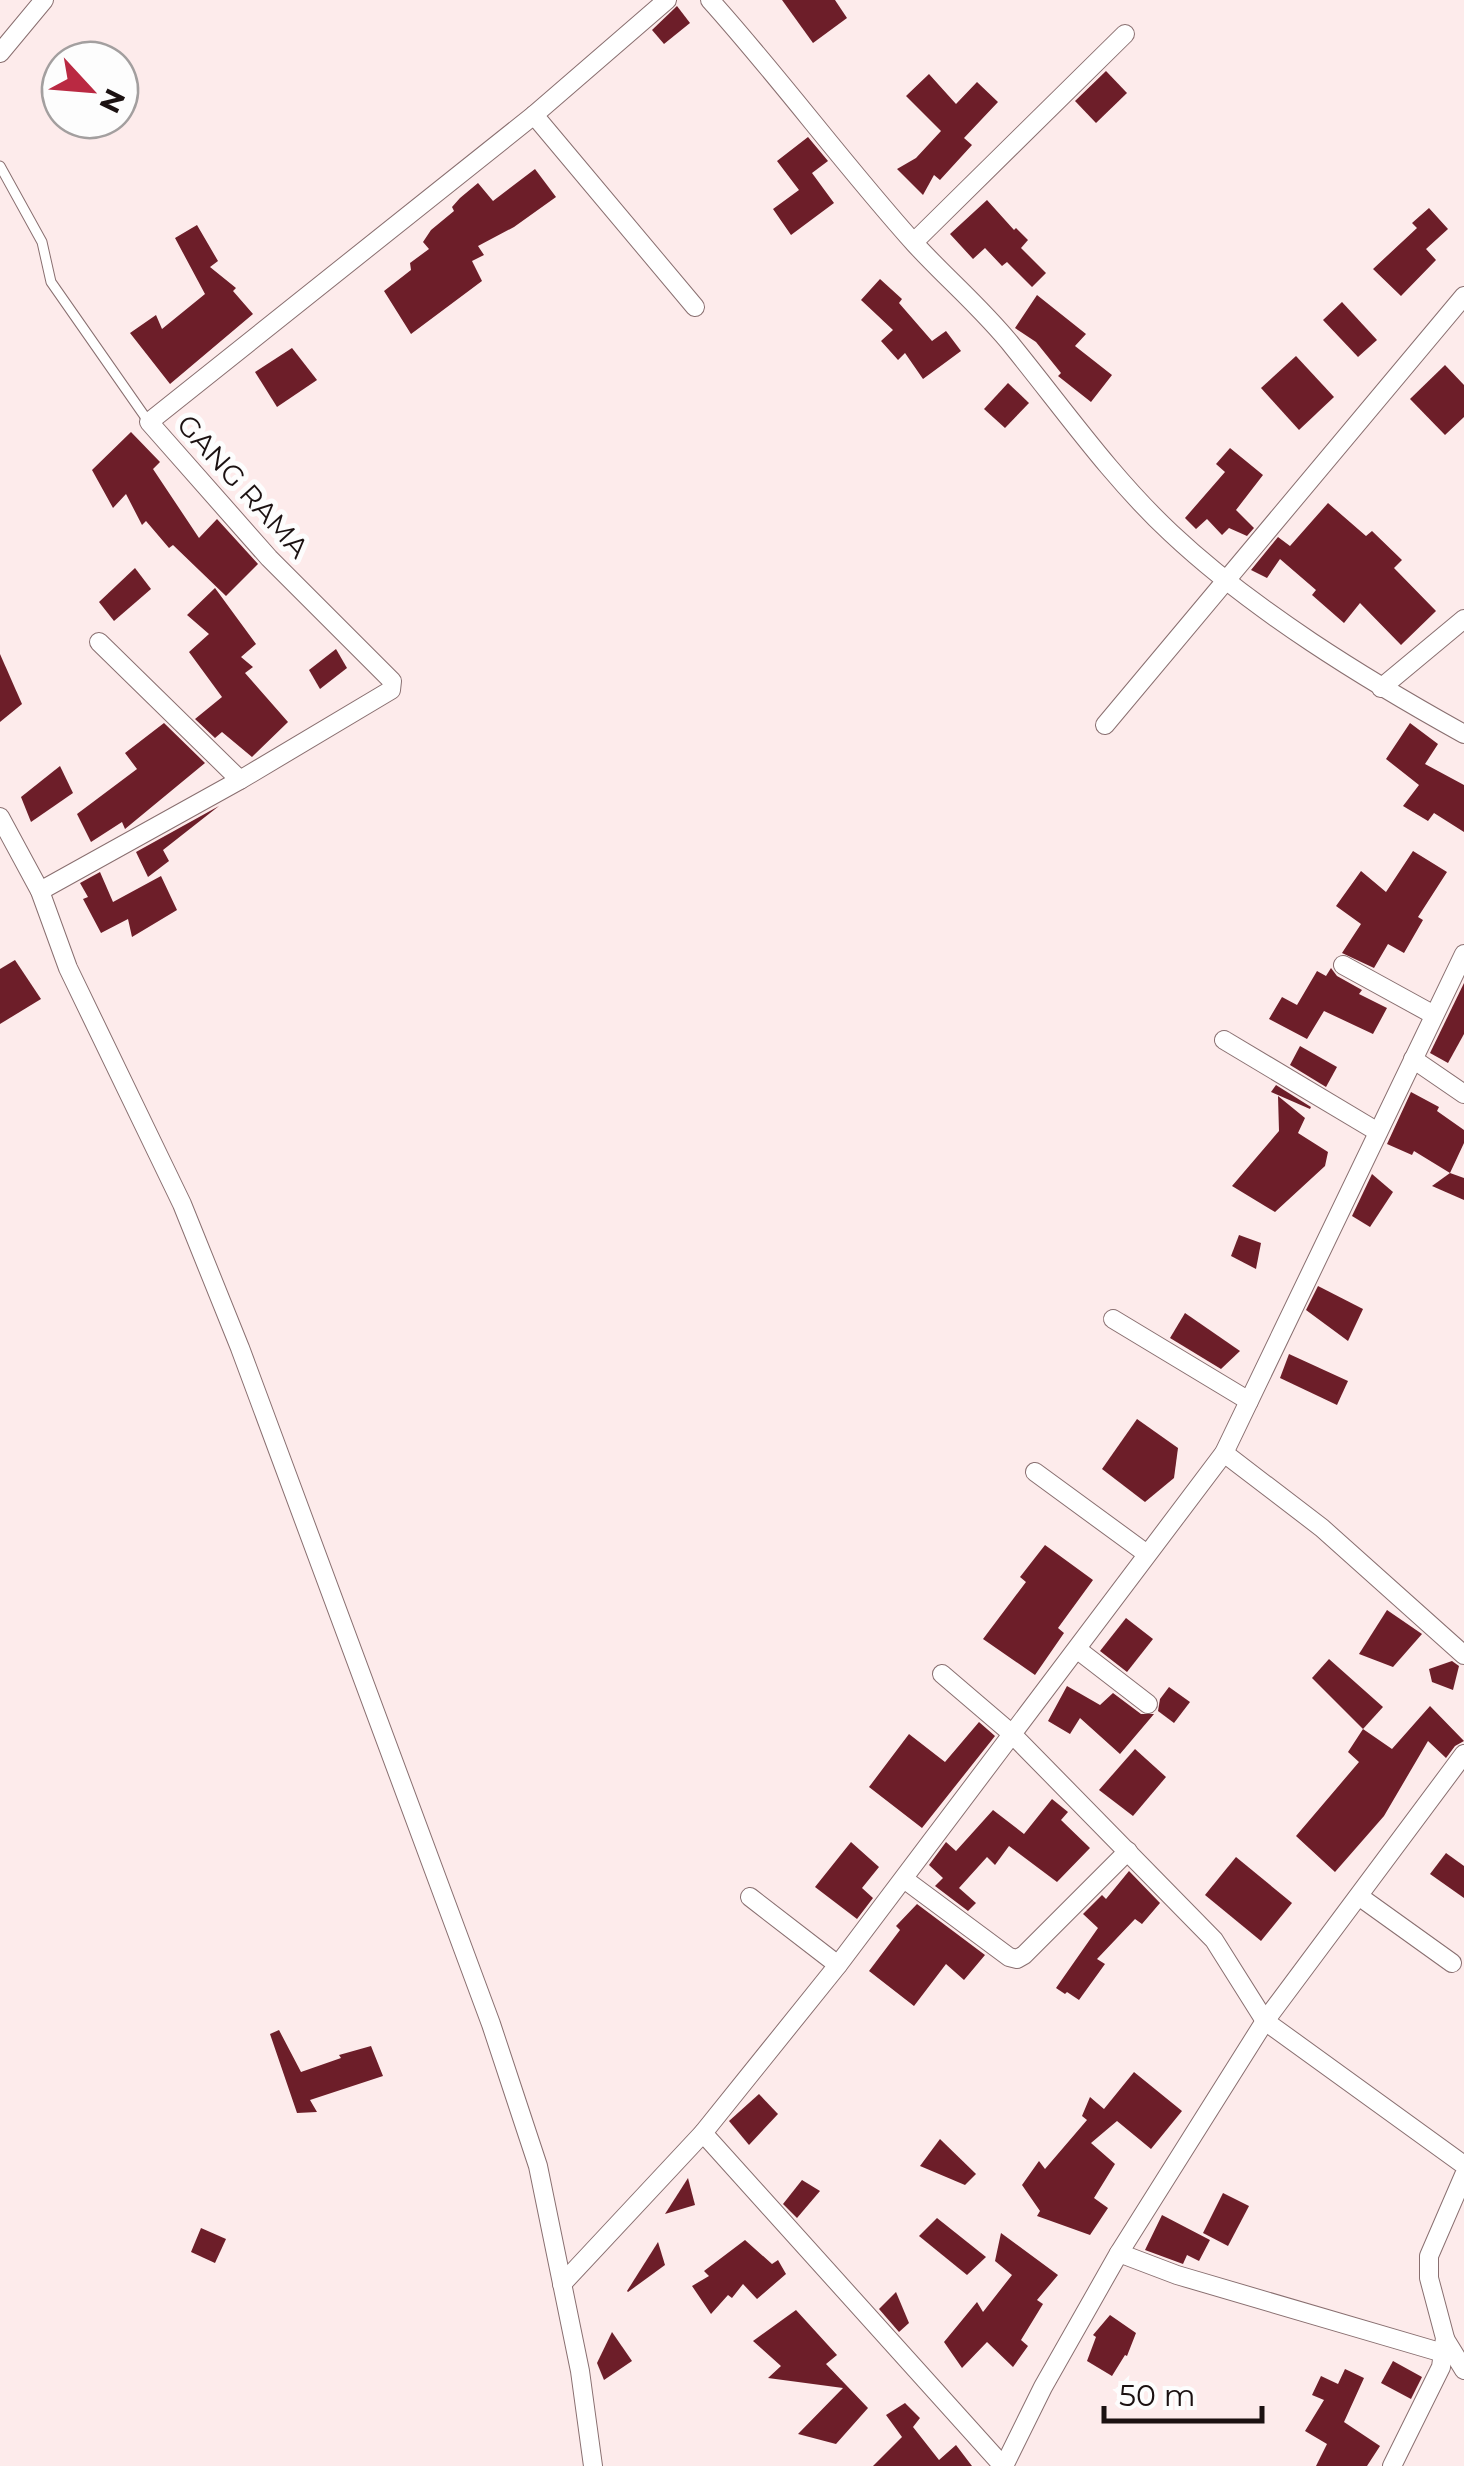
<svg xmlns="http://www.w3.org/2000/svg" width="1464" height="2466" font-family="Montserrat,sans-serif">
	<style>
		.building { fill: #6d1e29 }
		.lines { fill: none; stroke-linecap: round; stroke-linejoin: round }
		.service-casing { stroke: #896f70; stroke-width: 11 }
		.minor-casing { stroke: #896f70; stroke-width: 20 }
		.service { stroke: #fff; stroke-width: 9 }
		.minor { stroke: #fff; stroke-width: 18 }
		.labels { text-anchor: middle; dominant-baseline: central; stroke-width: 10; stroke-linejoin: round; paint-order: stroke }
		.street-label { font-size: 28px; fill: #1b1111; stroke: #fdfdfd }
	</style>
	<rect width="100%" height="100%" fill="#fdebeb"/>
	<g class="building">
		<path d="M782 0H835L847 18 813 43Z"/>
		<path d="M677 6 690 23 664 44 652 30Z"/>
		<path d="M1106 71 1127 93 1096 123 1075 101Z"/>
		<path d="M929 74 956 104 977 82 998 102 964 138 972 145 940 180 934 175 923 195 897 169 916 158 941 131 906 96Z"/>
		<path d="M808 137 828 161 812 173 834 203 791 235 773 209 799 190 777 161Z"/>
		<path d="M535 169 556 197 514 227 478 246 484 255 472 261 482 281 411 334 384 291 411 270 410 263 429 249 423 242 431 230 454 211 452 207 460 198 478 183 493 201Z"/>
		<path d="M987 200 1014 230 1016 228 1028 240 1021 248 1046 273 1032 287 1007 262 1002 266 985 248 973 259 950 234Z"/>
		<path d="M1429 208 1448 229 1426 249 1436 260 1401 296 1373 269 1417 228 1412 223Z"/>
		<path d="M197 225 218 261 210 267 236 288 233 291 253 314 170 384 130 333 156 315 162 329 205 294 175 238Z"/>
		<path d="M880 279 902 299 899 303 932 341 946 331 961 351 923 379 905 353 898 360 881 341 893 330 861 300Z"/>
		<path d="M1037 295 1086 334 1075 346 1112 375 1091 402 1058 376 1061 373 1036 342 1015 328Z"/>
		<path d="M1342 302 1377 340 1358 357 1323 320Z"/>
		<path d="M292 348 317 380 277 407 255 372Z"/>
		<path d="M1296 356 1334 397 1299 430 1261 388Z"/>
		<path d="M1445 365 1464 385V417L1445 435 1410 399Z"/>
		<path d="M1008 383 1029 403 1005 428 984 409Z"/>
		<path d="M131 432 160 462 153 469 199 538 217 519 258 564 226 596 173 545 169 548 146 521 142 525 126 494 113 508 92 470Z"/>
		<path d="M1230 448 1263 475 1236 510 1254 528 1247 536 1229 528 1222 535 1207 519 1196 529 1185 518 1225 472 1216 464Z"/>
		<path d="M1328 503 1366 536 1372 531 1402 560 1394 568 1436 611 1401 645 1360 603 1344 623 1312 595 1316 590 1280 559 1267 578 1251 570 1278 537 1290 546Z"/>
		<path d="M135 568 151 589 114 621 99 602Z"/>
		<path d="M215 588 256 644 241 657 253 667 245 673 288 722 252 757 222 732 215 738 195 719 222 697 189 652 209 634 187 615Z"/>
		<path d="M336 649 347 668 320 689 309 670Z"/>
		<path d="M0 654 22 704 0 722Z"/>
		<path d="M164 723 205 763 125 829 122 822 91 842 77 814 137 769 125 753Z"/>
		<path d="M1410 723 1438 744 1425 764 1464 785V832L1434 813 1428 821 1403 806 1419 785 1386 759Z"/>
		<path d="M60 766 73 793 31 822 21 797Z"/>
		<path d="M219 806 163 850 169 861 148 877 136 852Z"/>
		<path d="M1413 851 1447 872 1418 917 1423 920 1404 953 1388 944 1374 968 1342 953 1361 924 1336 906 1361 871 1386 892Z"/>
		<path d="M100 872 113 902 161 876 177 910 132 937 128 919 101 933 83 899 88 897 80 883Z"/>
		<path d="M15 960 41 999 0 1024V969Z"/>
		<path d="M1331 968 1337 976 1362 990 1359 994 1387 1008 1373 1034 1324 1011 1307 1039 1269 1019 1282 997 1297 1005 1317 971 1326 976Z"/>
		<path d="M1464 983V1034L1448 1063 1430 1053Z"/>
		<path d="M1300 1046 1337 1067 1326 1087 1290 1065Z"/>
		<path d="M1276 1085 1311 1107 1310 1109 1271 1092Z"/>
		<path d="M1411 1092 1439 1107 1437 1111 1464 1130V1143L1450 1173 1414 1151 1412 1155 1387 1144Z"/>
		<path d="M1278 1096 1305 1118 1298 1133 1328 1152 1325 1166 1275 1212 1232 1186 1279 1131Z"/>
		<path d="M1450 1173 1464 1178V1200L1432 1186Z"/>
		<path d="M1372 1174 1393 1192 1370 1227 1352 1216Z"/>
		<path d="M1239 1235 1261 1243 1256 1269 1231 1256Z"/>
		<path d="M1318 1286 1363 1309 1348 1341 1306 1310Z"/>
		<path d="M1185 1313 1240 1351 1221 1369 1170 1338Z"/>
		<path d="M1289 1354 1348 1381 1337 1405 1280 1378Z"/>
		<path d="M1137 1419 1178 1448 1174 1478 1145 1502 1102 1469Z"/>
		<path d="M1045 1545 1093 1580 1058 1628 1064 1633 1035 1675 983 1639 1026 1582 1020 1577Z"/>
		<path d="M1387 1610 1422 1634 1393 1667 1359 1654Z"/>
		<path d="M1126 1618 1153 1639 1127 1672 1100 1651Z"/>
		<path d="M1329 1659 1383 1707 1363 1729 1312 1678Z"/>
		<path d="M1452 1661 1459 1666 1453 1690 1432 1682 1429 1669Z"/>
		<path d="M1067 1686 1100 1705 1113 1693 1141 1714H1154L1120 1754 1080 1718 1070 1734 1048 1721Z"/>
		<path d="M1169 1687 1190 1702 1174 1723 1158 1711 1160 1699Z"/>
		<path d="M1430 1706 1464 1741 1455 1746 1446 1758 1428 1741 1384 1816 1335 1872 1296 1836 1359 1762 1348 1752 1363 1729 1392 1749Z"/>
		<path d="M979 1722 995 1736 922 1828 869 1787 909 1734 945 1762Z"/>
		<path d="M1135 1749 1166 1777 1133 1816 1099 1790Z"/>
		<path d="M1052 1799 1068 1812 1061 1820 1090 1848 1057 1882 1009 1846 995 1865 987 1857 959 1888 976 1903 968 1911 935 1886 943 1878 929 1865 946 1842 956 1851 993 1810 1024 1834Z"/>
		<path d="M851 1842 879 1867 862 1888 873 1898 857 1919 815 1887Z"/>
		<path d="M1446 1853 1464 1866V1898L1430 1874Z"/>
		<path d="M1236 1857 1292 1903 1261 1941 1205 1895Z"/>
		<path d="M1129 1871 1160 1903 1142 1924 1135 1919 1097 1959 1105 1964 1079 2000 1067 1992 1065 1994 1056 1988 1098 1928 1083 1914 1102 1895 1106 1899Z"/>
		<path d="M917 1904 985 1955 964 1980 946 1964 914 2006 869 1971 900 1930 896 1926Z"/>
		<path d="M279 2030 301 2072 341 2058 339 2055 371 2046 383 2076 310 2100 317 2112 297 2113 270 2034Z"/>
		<path d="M1134 2072 1182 2111 1151 2149 1117 2121 1091 2143 1115 2164 1094 2198 1108 2208 1090 2235 1037 2216 1040 2211 1022 2185 1039 2161 1045 2169 1087 2120 1082 2116 1090 2097 1104 2109Z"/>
		<path d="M759 2094 778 2114 749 2145 729 2121Z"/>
		<path d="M940 2139 976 2174 965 2185 920 2166Z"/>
		<path d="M688 2178 695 2205 665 2214Z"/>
		<path d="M802 2180 820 2191 797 2218 783 2204Z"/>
		<path d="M1223 2193 1249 2206 1228 2246 1203 2233Z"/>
		<path d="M1162 2215 1210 2240 1199 2261 1187 2255 1183 2264 1145 2250Z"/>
		<path d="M937 2218 986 2257 967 2275 919 2236Z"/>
		<path d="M201 2228 226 2239 215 2263 191 2252Z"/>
		<path d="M1001 2233 1058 2275 1037 2300 1043 2304 1021 2340 1028 2346 1013 2367 987 2342 962 2368 944 2342 977 2302 983 2312 1012 2275 995 2261Z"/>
		<path d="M745 2240 772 2264 778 2260 786 2274 757 2299 743 2284 732 2298 728 2295 711 2314 692 2286 709 2276 704 2271Z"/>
		<path d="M658 2242 665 2265 628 2292 627 2291Z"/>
		<path d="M896 2292 909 2323 899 2332 879 2309Z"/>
		<path d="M796 2310 837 2355 826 2364 868 2408 836 2444 798 2434 843 2388 768 2378 781 2366 753 2341Z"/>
		<path d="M1110 2315 1136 2333 1127 2356 1125 2355 1112 2376 1087 2361 1096 2337 1093 2335Z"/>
		<path d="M612 2332 632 2361 604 2380 597 2363Z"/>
		<path d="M1393 2361 1422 2377 1411 2399 1381 2383Z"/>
		<path d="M1345 2369 1364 2378 1344 2422 1380 2446 1367 2466H1316L1327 2444 1305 2431 1324 2400 1312 2395 1321 2376 1338 2384Z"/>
		<path d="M905 2403 920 2418 913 2427 939 2460 956 2445 972 2466H873L902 2437 886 2415Z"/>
	</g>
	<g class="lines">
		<g class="service-casing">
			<path id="service" d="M0 166 42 242 51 282 148 421"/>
		</g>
		<g class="minor-casing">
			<g id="minor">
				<path d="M710 0C781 79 844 165 915 244 947 279 985 311 1014 348 1065 411 1112 478 1171 533 1254 611 1365 679 1464 734"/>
				<path d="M0 53 44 0"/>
				<path d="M534 115 695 307"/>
				<path d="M914 242 1125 34"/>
				<path d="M99 642 240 780"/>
				<path d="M1381 688 1464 619"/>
				<path d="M1105 725 1464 296"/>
				<path d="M0 817 40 891 68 968 182 1204 240 1348 491 2024 538 2166 580 2371 593 2466"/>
				<path d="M40 891 240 780 391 690 392 681 269 558 149 422 534 115 667 0"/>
				<path d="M1343 965 1434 1015"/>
				<path d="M1224 1040 1378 1132"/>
				<path d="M1413 1059 1464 1094"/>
				<path d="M1113 1319 1249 1401"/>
				<path d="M1224 1453 1322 1528 1464 1655"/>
				<path d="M1035 1472 1147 1554"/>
				<path d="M1078 1650 1148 1704"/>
				<path d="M942 1674 1011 1733 1214 1940 1265 2021 1464 2165"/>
				<path d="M904 1879 1009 1957 1017 1959 1024 1955 1128 1851"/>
				<path d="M750 1897 838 1965"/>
				<path d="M1360 1897 1452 1963"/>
				<path d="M703 2133 1003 2466"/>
				<path d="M1119 2253 1177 2275 1443 2353"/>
				<path d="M562 2284 703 2133 838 1965 1224 1453 1464 954"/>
				<path d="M1445 2339 1464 2370"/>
				<path d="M1004 2466 1043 2387 1119 2253 1265 2021 1464 1754"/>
				<path d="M1392 2466 1441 2367 1445 2338 1429 2278V2256L1464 2175"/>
			</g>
		</g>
		<use href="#service" class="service"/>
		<use href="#minor" class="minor"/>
	</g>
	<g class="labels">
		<g class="street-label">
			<text transform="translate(243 486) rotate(48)">GANG RAMA</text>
		</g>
	</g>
	<g transform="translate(90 90) rotate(116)"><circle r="48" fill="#fdfdfd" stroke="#a39f9f" stroke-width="2.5"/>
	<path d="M0-8L18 38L0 25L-18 38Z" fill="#ba2942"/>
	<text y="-15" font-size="28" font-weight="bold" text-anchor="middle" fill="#1b1111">N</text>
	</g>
	<path d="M1104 2406v15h158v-15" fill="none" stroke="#1b1111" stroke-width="5"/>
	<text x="1119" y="2406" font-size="30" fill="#1b1111" stroke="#fdfdfd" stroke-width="8" paint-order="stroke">50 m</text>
</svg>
